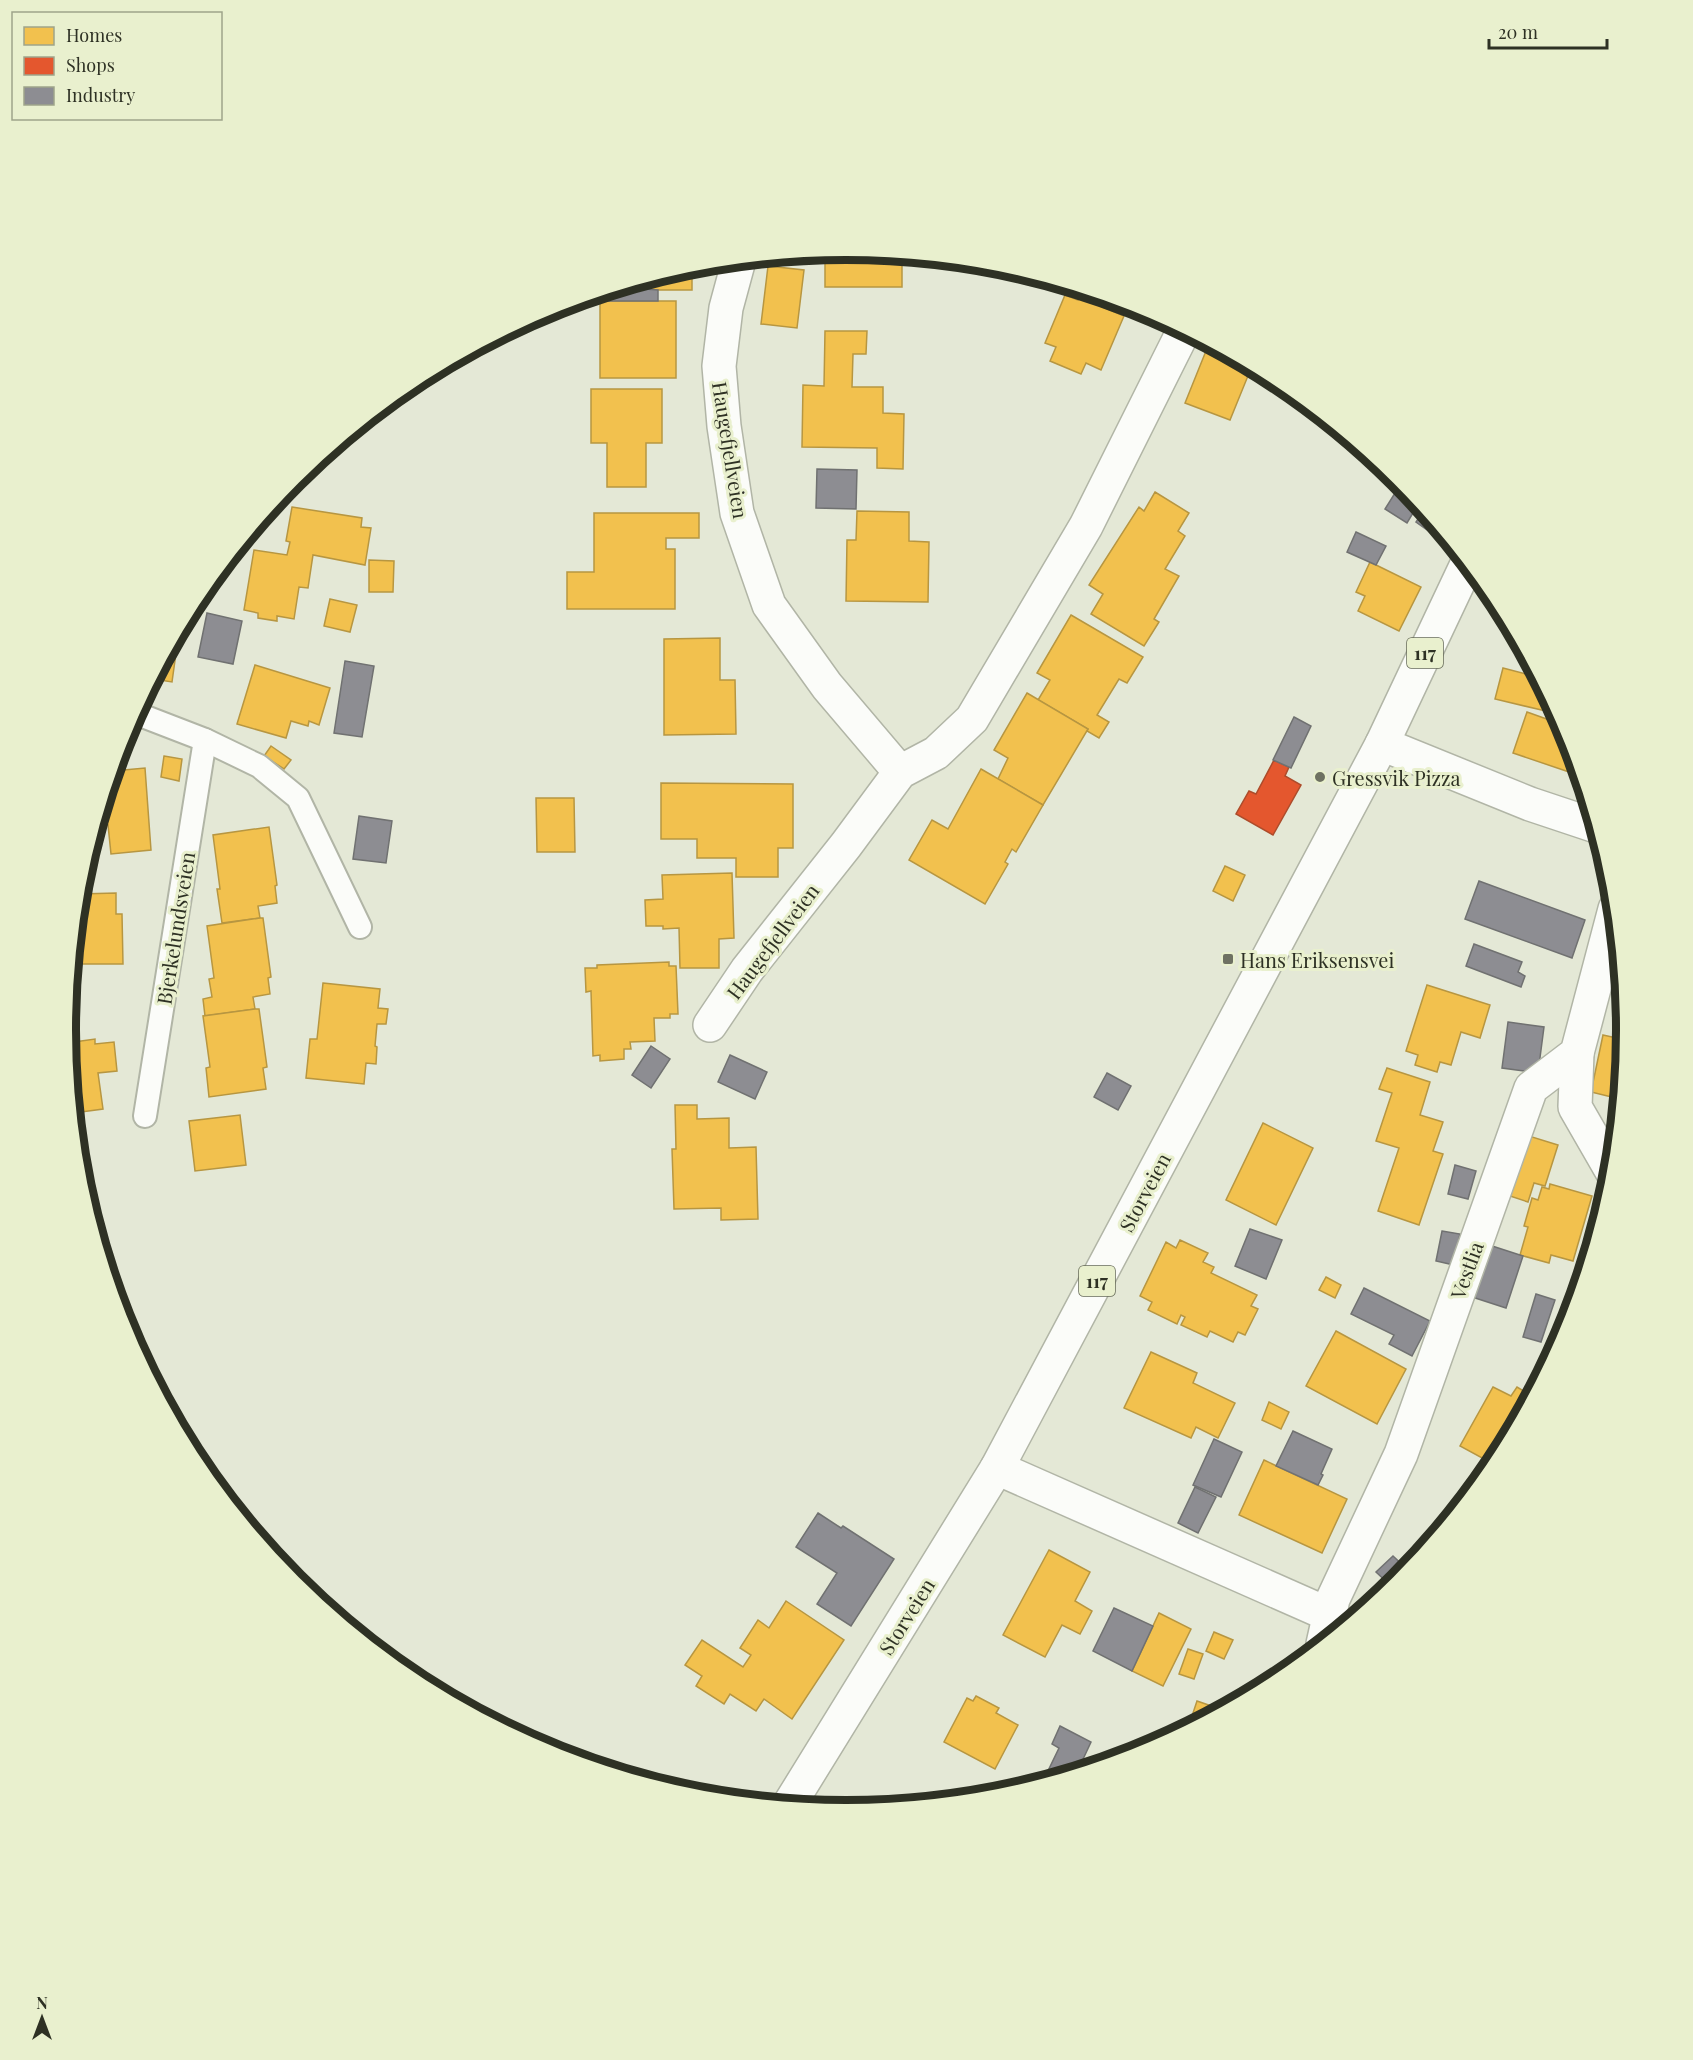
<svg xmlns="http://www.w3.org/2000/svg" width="1693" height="2060" font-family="'Playfair Display',serif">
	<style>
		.homes { fill: #f2c14e; stroke: #b79641; stroke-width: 1.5 }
		.shops { fill: #e4572e; stroke: #ad4c2b; stroke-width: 1.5 }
		.industry { fill: #8d8d92; stroke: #707171; stroke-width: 1.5 }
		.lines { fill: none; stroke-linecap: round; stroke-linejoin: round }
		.service-casing { stroke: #b1b5a6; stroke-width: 26 }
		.minor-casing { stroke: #b1b5a6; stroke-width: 36 }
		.primary-casing { stroke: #b1b5a6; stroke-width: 36 }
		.service { stroke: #fbfcf9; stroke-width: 22 }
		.minor { stroke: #fbfcf9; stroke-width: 33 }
		.primary { stroke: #fbfcf9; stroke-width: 33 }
		.poi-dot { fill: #6e7162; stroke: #e9f0ce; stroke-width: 2 }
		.labels { text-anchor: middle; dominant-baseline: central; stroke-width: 6; stroke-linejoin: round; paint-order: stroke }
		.shield { fill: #e9f0ce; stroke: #666a57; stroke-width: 1.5 }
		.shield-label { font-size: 18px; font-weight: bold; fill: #2e3124 }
		.street-label { font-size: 20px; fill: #2e3124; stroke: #e9f0ce }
		.poi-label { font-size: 20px; fill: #2e3124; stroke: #e9f0ce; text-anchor: start }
		.rim { fill: none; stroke: #2e3124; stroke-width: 8 }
	</style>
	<rect width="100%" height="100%" fill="#e4e8d6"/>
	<g class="homes">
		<path d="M847 250 902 255V287H825V252Z"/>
		<path d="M697 264V266H692V290H639V287H619Z"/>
		<path d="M768 266 804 270 797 328 761 324Z"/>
		<path d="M1065 295 1078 300 1079 297 1124 316 1101 370 1086 363 1081 374 1050 361 1056 347 1045 343Z"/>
		<rect x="600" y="301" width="76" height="77"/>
		<path d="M825 331H867L866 354H853L852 387H883V413L904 414 903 469 877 468V448L802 447 803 385 824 386Z"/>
		<path d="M1208 346 1252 366 1230 420 1185 403Z"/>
		<path d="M591 389H662V443H646V487H607V443H591Z"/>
		<path d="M1155 492 1189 513 1178 531 1185 536 1165 569 1179 576 1154 619 1159 622 1144 646 1091 614 1103 594 1089 585 1139 507 1144 511Z"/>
		<path d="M292 507 362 518 361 527 371 528 365 565 313 555 308 588 299 587 294 619 277 616V621L258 618V613L244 610 254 550 287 555 290 542 286 541Z"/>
		<path d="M857 511 909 512V541L929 542 928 602 846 601 847 540H856Z"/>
		<path d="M594 513H699V538H666V549H675V609H567V572H594Z"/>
		<path d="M369 560 394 561 393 592H369Z"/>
		<path d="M1370 562 1421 587 1399 631 1358 611 1365 596 1356 592Z"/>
		<path d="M330 599 357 605 350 632 324 626Z"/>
		<path d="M1071 615 1143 657 1127 683 1119 679 1097 715 1109 722 1099 738 1087 731 1088 729 1038 700 1050 680 1037 673Z"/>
		<path d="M179 632 172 682 153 679Z"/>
		<path d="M720 638V680H735L736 734 664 735V639Z"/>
		<path d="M255 665 330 688 319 725 309 721 308 726 291 721 286 738 237 724Z"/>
		<path d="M1503 668 1538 677 1557 711H1555L1554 713 1495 699Z"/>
		<path d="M1027 693 1088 729 1043 805 998 779 1008 758 994 750Z"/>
		<path d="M1527 712 1555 722 1557 716 1560 717 1568 732 1576 760 1572 773 1513 753Z"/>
		<path d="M271 746 291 760 284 769 264 756Z"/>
		<path d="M164 756 182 759 179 781 161 777Z"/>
		<path d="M145 768 151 850 111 854 108 825 97 827V825L113 771Z"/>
		<path d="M981 769 1043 805 1016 852 1012 849 1005 862 1008 864 985 904 909 860 932 820 948 829Z"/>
		<path d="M661 783 793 784V848H778V877H736V858H697V839H661Z"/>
		<path d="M536 798H574L575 852H537Z"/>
		<path d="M269 827 277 885 275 886 277 903 258 906 260 918 222 923 217 889H220L213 835Z"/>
		<path d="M1225 866 1245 875 1233 901 1213 891Z"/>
		<path d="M732 873 734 938 719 939V968H680L679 928 663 929V926H646L645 900 663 899 662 875Z"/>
		<path d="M116 893V914H122L123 964H72L79 894Z"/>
		<path d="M260 918H263L271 977 268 978 270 994 253 997 255 1009 205 1016 203 999 212 997 209 979 214 978 207 926Z"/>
		<path d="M669 962V966H676L678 1014H670V1018H654L655 1041 630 1042 631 1049H624V1059L600 1061V1055L593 1056 591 991 586 992 585 968H597V965Z"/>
		<path d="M323 983 380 989 378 1008 388 1009 386 1024H377L375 1046 377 1047 376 1064 366 1063 364 1084 306 1078 310 1039H317Z"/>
		<path d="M1427 985 1490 1005 1480 1038 1461 1032 1451 1065 1440 1062 1437 1072 1415 1065 1418 1055 1406 1051Z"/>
		<path d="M255 1009H259L267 1067 263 1068 266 1089 209 1097 206 1068 210 1067 203 1016Z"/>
		<path d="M1603 1035 1626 1040 1620 1099 1591 1092Z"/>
		<path d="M95 1039V1044L114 1042 117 1071 98 1073 103 1109 74 1113 67 1043Z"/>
		<path d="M1387 1068 1430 1082 1420 1115 1443 1122 1433 1151 1443 1154 1419 1225 1378 1211 1399 1148 1376 1141 1392 1093 1379 1089Z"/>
		<path d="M675 1105H697V1119L729 1118V1148L756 1147 758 1219 721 1220V1208L674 1209 672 1149H676Z"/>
		<path d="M240 1115 246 1165 195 1171 189 1121Z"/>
		<path d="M1263 1123 1313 1148 1276 1225 1226 1200Z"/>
		<path d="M1519 1133 1558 1145 1545 1186 1534 1183 1528 1202 1501 1193Z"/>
		<path d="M1550 1184 1592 1196 1573 1261 1551 1255 1549 1263 1520 1255 1528 1227 1524 1226 1532 1198 1538 1200 1542 1187 1549 1189Z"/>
		<path d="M1180 1240 1208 1253 1203 1262 1214 1267 1211 1273 1257 1295 1251 1306 1258 1309 1245 1335 1238 1332 1233 1342 1210 1331 1207 1337 1181 1325 1185 1317 1181 1315 1177 1324 1148 1310 1152 1302 1140 1296 1166 1242 1176 1248Z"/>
		<path d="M1326 1277 1341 1285 1335 1298 1319 1290Z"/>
		<path d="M1336 1331 1406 1369 1377 1424 1306 1386Z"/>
		<path d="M1151 1352 1197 1373 1193 1383 1235 1403 1218 1438 1196 1427 1191 1438 1124 1408Z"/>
		<path d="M1493 1387 1511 1396 1517 1387 1532 1396 1495 1465 1460 1446Z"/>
		<path d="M1269 1402 1289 1412 1281 1429 1262 1420Z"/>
		<path d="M1264 1460 1347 1499 1322 1553 1239 1515Z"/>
		<path d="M1049 1550 1090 1572 1075 1601 1092 1611 1080 1634 1062 1625 1045 1657 1003 1635Z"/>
		<path d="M786 1601 844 1640 792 1719 764 1699 756 1711 730 1694 724 1704 696 1686 702 1676 685 1665 702 1640 743 1667 751 1655 740 1648 758 1620 769 1628Z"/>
		<path d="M1159 1613 1191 1629 1163 1686 1132 1671Z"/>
		<path d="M1214 1632 1233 1640 1224 1659 1206 1651Z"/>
		<path d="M1188 1649 1203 1654 1194 1679 1179 1674Z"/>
		<path d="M976 1696 999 1708 996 1713 1018 1725 995 1769 944 1742 967 1698 973 1701Z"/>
		<path d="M1197 1701 1223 1710 1188 1728Z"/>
	</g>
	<path class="shops" d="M1274 760 1289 767 1285 776 1301 785 1273 835 1236 814 1249 791 1256 794Z"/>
	<g class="industry">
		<path d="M619 287 658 290V301H609V290Z"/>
		<path d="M817 469 857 470 856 509 816 508Z"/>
		<path d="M1400 485 1409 491 1419 503 1407 523 1385 509Z"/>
		<path d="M1424 510 1444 534 1440 539 1416 522Z"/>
		<path d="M1356 532 1386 546 1376 565 1347 552Z"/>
		<path d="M207 613 242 621 233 664 198 657Z"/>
		<path d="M345 661 374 666 362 737 334 733Z"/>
		<path d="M1294 717 1311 726 1291 768 1273 760Z"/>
		<path d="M359 816 392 821 386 863 353 859Z"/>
		<path d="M1479 881 1585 920 1572 958 1465 919Z"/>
		<path d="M1474 944 1522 962 1518 972 1525 976 1521 987 1466 966Z"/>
		<path d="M1508 1022 1544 1027 1538 1073 1502 1068Z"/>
		<path d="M651 1046 670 1059 651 1088 632 1075Z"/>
		<path d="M730 1055 767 1072 755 1099 718 1082Z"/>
		<path d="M1107 1073 1131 1086 1118 1110 1094 1097Z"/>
		<path d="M1455 1165 1476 1171 1468 1199 1448 1194Z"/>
		<path d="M1250 1229 1282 1240 1266 1279 1235 1266Z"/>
		<path d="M1442 1231 1460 1234 1454 1265 1436 1261Z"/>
		<path d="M1486 1244 1523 1256 1506 1308 1469 1296Z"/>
		<path d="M1364 1288 1430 1321 1412 1356 1389 1344 1394 1335 1351 1314Z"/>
		<path d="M1536 1294 1555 1300 1541 1342 1523 1337Z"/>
		<path d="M1293 1431 1332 1449 1321 1474 1323 1475 1318 1485 1276 1466Z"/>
		<path d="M1214 1439 1242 1452 1221 1497 1193 1485Z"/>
		<path d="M1195 1487 1216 1497 1198 1533 1178 1523Z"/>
		<path d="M818 1513 841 1528 843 1526 894 1559 851 1626 817 1604 837 1573 796 1547Z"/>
		<path d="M1393 1556 1408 1570 1392 1587 1376 1572Z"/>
		<path d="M1114 1608 1153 1626 1132 1671 1093 1651Z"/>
		<path d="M1060 1726 1091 1742 1077 1772 1058 1778 1047 1773 1059 1748 1052 1744Z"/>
	</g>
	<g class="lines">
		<g class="service-casing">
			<g id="service">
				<path d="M135 713 205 740 259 766 298 798 360 927"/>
				<path d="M145 1116 205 740"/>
			</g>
		</g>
		<g class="minor-casing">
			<g id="minor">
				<path d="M739 260 726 308 719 366 724 426 737 513 769 605 827 686 900 772"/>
				<path d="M1382 744 1530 804 1596 826"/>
				<path d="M710 1025 747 970 846 845 900 772 936 753 972 719 1086 526 1184 330"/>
				<path d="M1577 1053 1575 1107 1613 1173"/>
				<path d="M997 1468 1330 1615"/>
				<path d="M1323 1644 1333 1599 1401 1454 1531 1088 1577 1053 1615 909"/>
			</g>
		</g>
		<g class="primary-casing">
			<path id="primary" d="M789 1805 997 1468 1382 744 1468 562"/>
		</g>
		<use href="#service" class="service"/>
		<use href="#minor" class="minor"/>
		<use href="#primary" class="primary"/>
	</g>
	<g class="poi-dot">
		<circle cx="1320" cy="777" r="6"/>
		<rect x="1222" y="953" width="12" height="12" rx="3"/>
	</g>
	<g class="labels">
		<g class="shield">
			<rect x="1407" y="638" width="36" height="30" rx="4.5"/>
			<rect x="1079" y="1266" width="36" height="30" rx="4.5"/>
		</g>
		<g class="shield-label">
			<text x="1425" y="653">117</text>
			<text x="1097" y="1281">117</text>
		</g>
		<g class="street-label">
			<text transform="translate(731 450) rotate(81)">Haugefjellveien</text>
			<text transform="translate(175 928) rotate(-81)">Bjerkelundsveien</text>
			<text transform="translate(772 941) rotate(-53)">Haugefjellveien</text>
			<text transform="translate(1144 1192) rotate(-62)">Storveien</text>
			<text transform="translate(1466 1270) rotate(-70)">Vestlia</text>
			<text transform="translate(906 1616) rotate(-58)">Storveien</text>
		</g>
		<g class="poi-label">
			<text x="1332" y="777">Gressvik Pizza</text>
			<text x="1240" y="959">Hans Eriksensvei</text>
		</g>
	</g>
	<path d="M0 0H1693V2060H0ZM76 1030a770 770 0 1 1 1540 0a770 770 0 1 1-1540 0Z" fill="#e9f0ce" fill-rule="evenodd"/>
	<path class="rim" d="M76 1030a770 770 0 1 1 1540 0a770 770 0 1 1-1540 0Z"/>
	<rect x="12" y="12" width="210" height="108" fill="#e9f0ce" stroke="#9ea48a" stroke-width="1.5"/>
	<rect x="24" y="27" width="30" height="18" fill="#f2c14e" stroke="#9ea48a" stroke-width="1.5"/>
	<text x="66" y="42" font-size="18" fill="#2e3124">Homes</text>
	<rect x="24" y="57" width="30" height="18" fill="#e4572e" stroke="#9ea48a" stroke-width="1.5"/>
	<text x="66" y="72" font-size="18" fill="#2e3124">Shops</text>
	<rect x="24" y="87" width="30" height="18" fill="#8d8d92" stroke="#9ea48a" stroke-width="1.5"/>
	<text x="66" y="102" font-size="18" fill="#2e3124">Industry</text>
	<g transform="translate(42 2018)" stroke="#e9f0ce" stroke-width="4.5" paint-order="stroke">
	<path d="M0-4.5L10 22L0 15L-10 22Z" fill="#2e3124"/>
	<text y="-9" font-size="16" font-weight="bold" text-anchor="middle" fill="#2e3124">N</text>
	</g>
	<path d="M1489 39v9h118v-9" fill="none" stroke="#2e3124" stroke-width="3"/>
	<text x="1498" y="39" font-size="18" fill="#2e3124" stroke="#e9f0ce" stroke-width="4.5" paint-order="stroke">20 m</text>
</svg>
